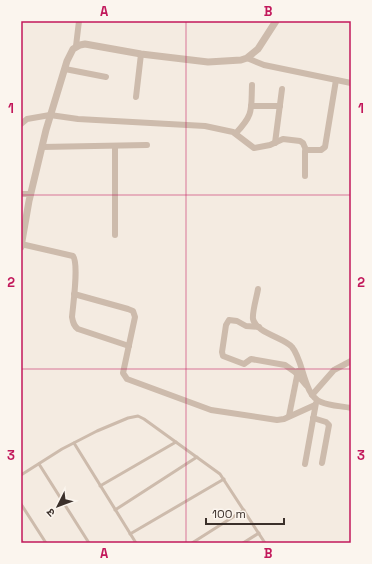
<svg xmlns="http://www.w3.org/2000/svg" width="372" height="564" font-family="'Space Grotesk','Noto Sans Devanagari',sans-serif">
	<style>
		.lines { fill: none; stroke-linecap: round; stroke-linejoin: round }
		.service { stroke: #cdbbac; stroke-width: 3 }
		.minor { stroke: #cdbbac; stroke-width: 6 }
		.tertiary { stroke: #cdbbac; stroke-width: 7 }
		.grid { fill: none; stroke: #c2185b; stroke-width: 1; stroke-opacity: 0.55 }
		.neatline { fill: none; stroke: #c2185b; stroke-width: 1.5 }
		.grid-label { font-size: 13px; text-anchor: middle; font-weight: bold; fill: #c2185b }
	</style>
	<rect width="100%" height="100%" fill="#f4ebe1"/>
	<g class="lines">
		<g class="service">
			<path d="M74 443 136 543"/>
			<path d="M39 464 89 543"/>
			<path d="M21 475 62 449 97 431 128 418 138 416 144 419 220 474 265 543"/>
			<path d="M100 486 176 442"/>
			<path d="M21 504 46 543"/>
			<path d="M115 510 197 457"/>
			<path d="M130 534 224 479"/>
			<path d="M21 540 23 543"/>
			<path d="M192 543 244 510"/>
			<path d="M243 543 259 533"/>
		</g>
		<g class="minor">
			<path d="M76 46 79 21"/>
			<path d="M247 58 264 65 351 83"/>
			<path d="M65 69 106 77"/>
			<path d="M136 97 141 54"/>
			<path d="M251 106H280"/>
			<path d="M21 124 27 119 50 115 78 119 205 126 233 132 254 148 270 145 283 139 300 141 303 143 306 150"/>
			<path d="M236 133C254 114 251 110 252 85"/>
			<path d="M275 143 282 89"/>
			<path d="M115 146V235"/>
			<path d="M42 147 147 145"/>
			<path d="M305 176V151L307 150H321L325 147 336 80"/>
			<path d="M21 194H31"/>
			<path d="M21 244 73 256C79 264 73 305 72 317 73 323 74 326 78 329L129 346"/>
			<path d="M258 289C257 296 252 312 253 319 256 333 285 338 292 347 304 361 303 395 321 402 330 406 342 406 351 408"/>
			<path d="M74 294 128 309 133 311 135 317 123 373 127 379 211 410 277 420 284 419 315 405"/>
			<path d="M259 327 246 326 237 321 229 320 226 325 222 352 223 356 244 364 251 359 285 365 295 372 306 385"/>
			<path d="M312 395 334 370 351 361"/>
			<path d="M289 416 298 371"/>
			<path d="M313 418 326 422 329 425 322 463"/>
			<path d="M305 464 316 403"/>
		</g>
		<path class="tertiary" d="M21 247 29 201 46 130 67 61 73 49 80 45 85 44 141 54 208 62 241 60 247 58 258 49 276 21"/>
	</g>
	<path class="grid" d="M186 21V543M21 195H351M21 369H351"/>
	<rect width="372" height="564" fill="none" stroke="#fbf5ee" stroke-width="44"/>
	<g transform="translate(58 506) rotate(228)" stroke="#fbf5ee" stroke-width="3" paint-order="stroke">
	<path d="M0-3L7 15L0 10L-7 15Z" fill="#3b302b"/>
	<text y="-6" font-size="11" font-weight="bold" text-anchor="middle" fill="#3b302b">उ</text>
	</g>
	<path d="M206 518v6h78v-6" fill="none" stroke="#3b302b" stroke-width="2"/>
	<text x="212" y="518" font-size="12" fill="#3b302b" stroke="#fbf5ee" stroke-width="3" paint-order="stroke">100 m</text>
	<rect x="22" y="22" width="328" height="520" class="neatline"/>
	<g class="grid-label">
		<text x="104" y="16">A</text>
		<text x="268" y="16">B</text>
		<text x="11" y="113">1</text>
		<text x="361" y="113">1</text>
		<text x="11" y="287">2</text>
		<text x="361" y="287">2</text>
		<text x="11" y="460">3</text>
		<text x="361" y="460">3</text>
		<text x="104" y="558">A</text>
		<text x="268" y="558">B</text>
	</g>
</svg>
